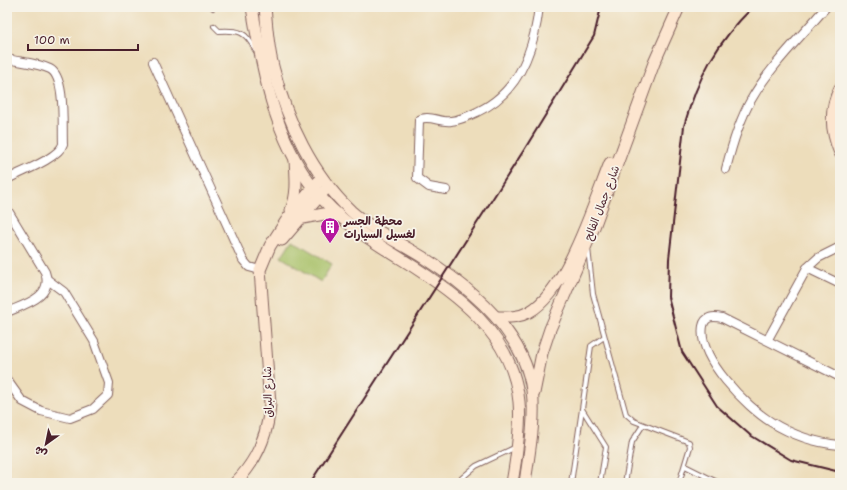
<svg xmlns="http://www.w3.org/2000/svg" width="847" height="490" font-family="'Shantell Sans','Playpen Sans Arabic',sans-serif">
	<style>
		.green { fill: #a6bf65; stroke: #786f48 }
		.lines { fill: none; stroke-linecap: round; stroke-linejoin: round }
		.lane-casing { stroke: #83625d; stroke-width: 6 }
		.street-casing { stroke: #83625d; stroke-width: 10 }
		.secondary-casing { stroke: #83625d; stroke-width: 13 }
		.lane { stroke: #fff; stroke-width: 4 }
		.street { stroke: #fff; stroke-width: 8 }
		.secondary { stroke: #fce5cf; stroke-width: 11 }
		.rail { stroke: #4a1f2b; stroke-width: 2 }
		.labels { text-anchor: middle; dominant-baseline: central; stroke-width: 3.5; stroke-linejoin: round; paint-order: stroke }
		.street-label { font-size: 11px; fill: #4a1f2b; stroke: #f7f3e8 }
		.poi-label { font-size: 11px; font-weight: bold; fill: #4a1f2b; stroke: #f7f3e8; text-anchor: start }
	</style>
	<rect width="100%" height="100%" fill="#f7f3e8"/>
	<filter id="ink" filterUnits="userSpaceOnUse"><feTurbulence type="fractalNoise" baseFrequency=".025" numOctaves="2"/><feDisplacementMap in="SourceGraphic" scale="8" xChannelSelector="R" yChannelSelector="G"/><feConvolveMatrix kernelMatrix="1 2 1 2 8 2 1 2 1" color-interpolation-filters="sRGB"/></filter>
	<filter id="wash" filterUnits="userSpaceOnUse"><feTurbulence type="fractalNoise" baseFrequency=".012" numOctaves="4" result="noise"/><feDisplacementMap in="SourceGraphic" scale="16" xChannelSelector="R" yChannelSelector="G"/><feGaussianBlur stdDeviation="0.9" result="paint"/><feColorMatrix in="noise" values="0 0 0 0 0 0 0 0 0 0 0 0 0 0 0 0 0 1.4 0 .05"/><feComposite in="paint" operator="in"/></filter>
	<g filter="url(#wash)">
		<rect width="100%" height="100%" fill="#edddbb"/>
		<path class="green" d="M292 240 332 264 321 282 281 257Z"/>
	</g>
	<g filter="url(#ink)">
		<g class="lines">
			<g class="lane-casing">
				<g id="lane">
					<path d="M213 8 214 7"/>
					<path d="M214 26 219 31C239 30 246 31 255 50"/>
					<path d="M588 248 593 294 626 414 634 421 689 442 690 447 679 483"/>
					<path d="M685 466 719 483"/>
					<path d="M456 483 476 466 516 447"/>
					<path d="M571 483 582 409"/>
					<path d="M600 483 606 447 582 409 591 346 604 337"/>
					<path d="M625 483 632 442 643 425"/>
				</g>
			</g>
			<g class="street-casing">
				<g id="street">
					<path d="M7 59C20 62 38 63 50 69 66 77 62 127 63 144 59 158 21 172 7 179"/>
					<path d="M153 62 243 260 249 267 260 270"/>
					<path d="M726 169C732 145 739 121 751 100 770 66 801 37 826 7"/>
					<path d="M446 190 429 187 417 178 419 120C428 114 441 123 451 121 461 120 469 116 477 112 519 93 534 50 539 7"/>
					<path d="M7 209 45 272C54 297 26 304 7 312"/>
					<path d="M807 268 818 258 840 247"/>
					<path d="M768 339 807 268 840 284"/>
					<path d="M840 377 722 318C714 316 705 316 703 326 697 358 747 407 771 422 792 435 816 443 840 445"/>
					<path d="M7 380 22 401 41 411 70 418 93 409 108 395 109 383 94 341 64 292 48 280"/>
				</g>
			</g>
			<g class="secondary-casing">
				<g id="secondary">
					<path d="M252 7C262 69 274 137 314 189 337 219 370 240 403 260 456 293 513 334 519 402 521 424 516 460 512 483"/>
					<path d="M265 7C267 28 268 50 274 70 287 121 312 174 351 211 372 230 400 243 424 258 471 288 524 332 532 390 536 420 529 453 525 483"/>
					<path d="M840 88C829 109 831 132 840 153"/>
					<path d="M291 210C298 194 296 177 295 160"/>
					<path d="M298 219 324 214 340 217"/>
					<path d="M282 240 324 191"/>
					<path d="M496 317C508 317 518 318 529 312 567 291 594 203 610 163"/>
					<path d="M534 393 542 353 550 329 594 227 654 63 679 7"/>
					<path d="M235 483C257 461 268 435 270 404L260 270 270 246 288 218 318 182"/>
				</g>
			</g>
			<use href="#lane" class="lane"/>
			<use href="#street" class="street"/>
			<use href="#secondary" class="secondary"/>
			<g class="rail">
				<path d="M753 7C716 43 698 77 684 126L669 259 668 297 682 352 717 406 750 435 791 460 840 472"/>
				<path d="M310 483 524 150 594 36 601 7"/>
			</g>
		</g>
	</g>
	<defs>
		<g id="building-pin" transform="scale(1)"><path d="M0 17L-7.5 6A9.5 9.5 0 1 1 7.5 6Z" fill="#b5179e" stroke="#f7f3e8"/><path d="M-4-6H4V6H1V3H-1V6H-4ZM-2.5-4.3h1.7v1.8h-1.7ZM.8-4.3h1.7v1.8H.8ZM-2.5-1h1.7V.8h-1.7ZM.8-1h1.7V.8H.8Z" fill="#fff"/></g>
	</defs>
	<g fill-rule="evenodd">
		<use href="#building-pin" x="330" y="227"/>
	</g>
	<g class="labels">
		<g class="street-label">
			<text transform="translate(602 203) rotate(-69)">شارع جمال الفالح</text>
			<text transform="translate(268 392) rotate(-91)">شارع البراق</text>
		</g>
		<g class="poi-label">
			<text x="344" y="221">محطة الجسر<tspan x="344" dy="13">لغسيل السيارات</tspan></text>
		</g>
	</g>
	<rect width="847" height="490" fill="none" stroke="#f7f3e8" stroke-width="24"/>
	<g transform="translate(46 444) rotate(213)" stroke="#f7f3e8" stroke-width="3" paint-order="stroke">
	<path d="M0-3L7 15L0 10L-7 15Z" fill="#4a1f2b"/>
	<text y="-6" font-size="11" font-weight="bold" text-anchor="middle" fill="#4a1f2b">ش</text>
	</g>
	<path d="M28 44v6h110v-6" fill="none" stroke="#4a1f2b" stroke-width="2"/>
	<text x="34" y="44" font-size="12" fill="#4a1f2b" stroke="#f7f3e8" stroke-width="3" paint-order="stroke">100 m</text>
</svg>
